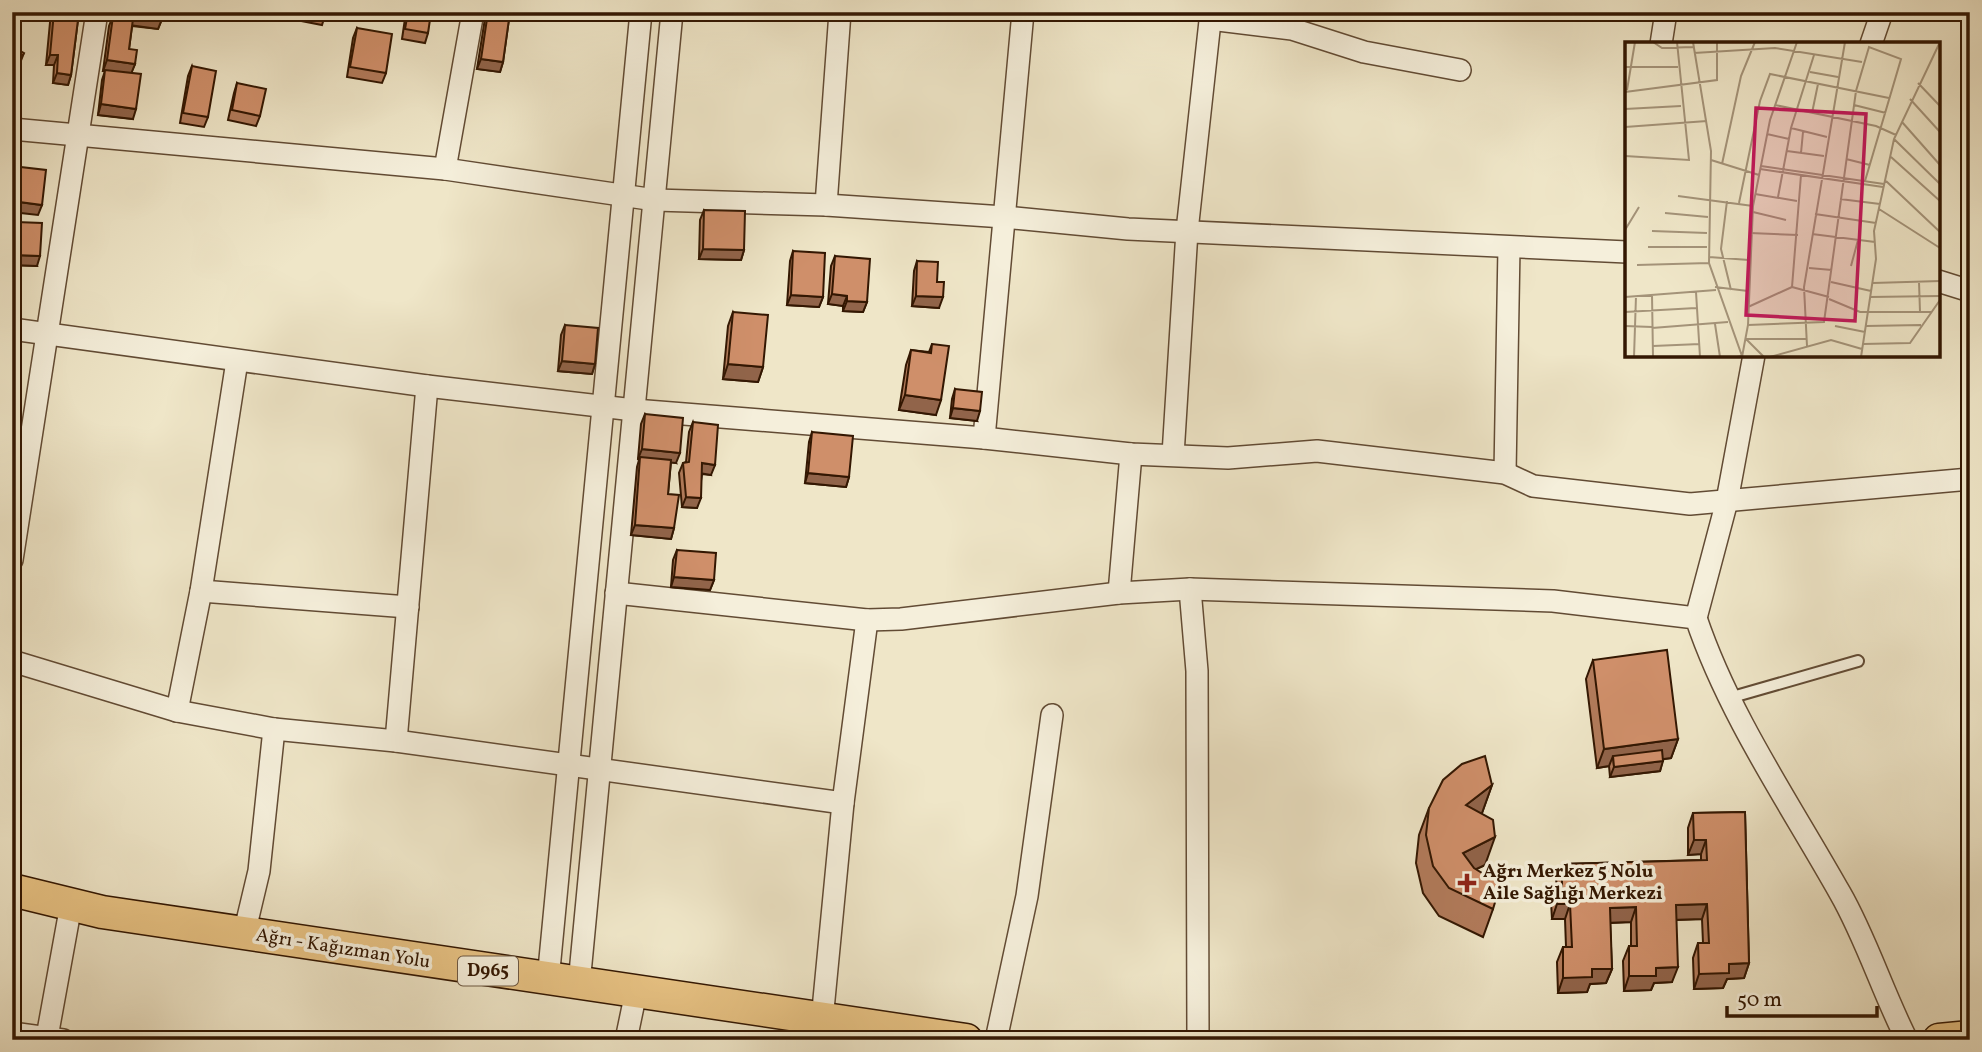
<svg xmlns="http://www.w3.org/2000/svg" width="1982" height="1052" font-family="Vollkorn,serif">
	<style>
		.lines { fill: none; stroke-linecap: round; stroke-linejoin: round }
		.service-casing { stroke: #624b34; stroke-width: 14 }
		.minor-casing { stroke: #624b34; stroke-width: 24 }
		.primary-casing { stroke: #331702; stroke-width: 35 }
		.service { stroke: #f5efdb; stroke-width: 10 }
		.minor { stroke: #f5efdb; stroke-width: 21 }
		.primary { stroke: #e8c384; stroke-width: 32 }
		.wall { fill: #b27b5b; stroke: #331702; stroke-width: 2 }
		.shaded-wall { fill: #91644a; stroke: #331702; stroke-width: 2 }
		.building { fill: #cf8f6a; stroke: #331702; stroke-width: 2 }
		.poi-dot { fill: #8f2418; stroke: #f5efdb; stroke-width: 2.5 }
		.labels { text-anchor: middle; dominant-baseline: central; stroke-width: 7; stroke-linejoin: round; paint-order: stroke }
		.shield { fill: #f5efdb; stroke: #6d5843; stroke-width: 2 }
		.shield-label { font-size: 18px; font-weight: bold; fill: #331702 }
		.poi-label { font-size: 19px; font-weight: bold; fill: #331702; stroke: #f5efdb; text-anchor: start }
		.street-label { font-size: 19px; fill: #331702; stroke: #f5efdb }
		.inset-road { fill: none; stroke: #a49379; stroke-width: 2 }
		.view { fill: #c2185b; fill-opacity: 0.15; stroke: #c2185b; stroke-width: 3.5 }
		.inset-edge { fill: none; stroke: #331702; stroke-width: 3.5 }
	</style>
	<rect width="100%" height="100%" fill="#efe6c8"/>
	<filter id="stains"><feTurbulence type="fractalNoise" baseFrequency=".00286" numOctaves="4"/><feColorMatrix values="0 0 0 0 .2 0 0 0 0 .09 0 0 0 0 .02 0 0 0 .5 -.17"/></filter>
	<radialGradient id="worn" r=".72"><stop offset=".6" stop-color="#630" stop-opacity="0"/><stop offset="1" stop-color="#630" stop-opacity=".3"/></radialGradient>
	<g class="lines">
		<g class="service-casing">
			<path id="service" d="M1729 698 1858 661"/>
		</g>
		<g class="minor-casing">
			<g id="minor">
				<path d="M1210 19 1292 29 1364 52 1460 70"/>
				<path d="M1661 44 1666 12"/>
				<path d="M1871 44 1882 12"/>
				<path d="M12 129 445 169 655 200 826 205 1004 217 1128 229 1627 252"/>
				<path d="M445 169 473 12"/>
				<path d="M826 205 840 12"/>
				<path d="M1938 281 1970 291"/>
				<path d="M12 329 427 386 634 410 984 438 1131 454 1228 458 1317 451 1505 473 1533 486 1690 504 1970 479"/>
				<path d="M984 438 1023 12"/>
				<path d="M1173 455 1187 231 1211 12"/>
				<path d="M1505 473 1509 247"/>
				<path d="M12 560 97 12"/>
				<path d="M1190 589 1197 671 1198 1040"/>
				<path d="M201 591 408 607"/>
				<path d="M616 593 867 620 901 619 1119 593 1190 589 1553 601 1696 618C1729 716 1790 804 1840 893 1866 938 1883 993 1907 1040"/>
				<path d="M1119 593 1131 454"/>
				<path d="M1696 618 1727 501 1754 355"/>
				<path d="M12 661 177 711 274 729 396 741 843 803"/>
				<path d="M177 711 201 591 237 361"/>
				<path d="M396 741 427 386"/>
				<path d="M244 934 259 871 274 729"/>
				<path d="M548 980 641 12"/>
				<path d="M579 984 672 12"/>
				<path d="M822 1020 843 803 867 620"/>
				<path d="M12 1033 63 1040"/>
				<path d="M47 1037 71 905"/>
				<path d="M626 1040 636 992"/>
				<path d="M996 1040 1027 896 1052 715"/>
			</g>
		</g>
		<g class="primary-casing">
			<g id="primary">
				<path d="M12 890 102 912 966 1040"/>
				<path d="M1939 1040 1970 1037"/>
			</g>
		</g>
		<use href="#service" class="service"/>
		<use href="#minor" class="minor"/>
		<use href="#primary" class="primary"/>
	</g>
	<g class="wall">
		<path d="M51 12H79L71 75 68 85 53 83 54 65H46Z"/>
		<path d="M116 12H163L162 19 158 29 132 26 129 49 135 64 131 73 133 119 98 115 102 80 105 71H103L109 26 113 16 115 17Z"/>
		<path d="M303 12H326L322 25 301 21Z"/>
		<path d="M406 12H429L428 33 425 43 402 39Z"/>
		<path d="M486 12H510L503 62 500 72 477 69Z"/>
		<path d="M357 28 386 73 382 83 347 77 353 38Z"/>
		<path d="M192 66 208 117 204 127 180 123 188 76Z"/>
		<path d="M237 83 260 116 256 126 228 120 234 93Z"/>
		<path d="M704 210 744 250 741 260 699 259 700 220Z"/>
		<path d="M16 222 37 266 12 265V232Z"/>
		<path d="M793 251 823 297 819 307 787 305 790 261Z"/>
		<path d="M835 256 867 302 863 312 843 311V306L828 304 831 266Z"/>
		<path d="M917 261 937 282 939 308 912 306 914 271Z"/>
		<path d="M733 312 763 367 758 382 723 379 728 326Z"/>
		<path d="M565 325 595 364 592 374 558 371 561 335Z"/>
		<path d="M932 344 936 415 899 410 906 365 911 350 929 352Z"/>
		<path d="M955 389 977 421 950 418 952 399Z"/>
		<path d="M645 414 676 463 671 462 668 494 674 528 671 539 631 535 637 467 639 460 638 459 641 424Z"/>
		<path d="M693 422 711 475 702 474 697 508 682 507 679 473 683 463 686 462 689 432Z"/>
		<path d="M812 432 849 477 846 487 805 483 809 442Z"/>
		<path d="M677 550 714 580 710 590 671 587 673 560Z"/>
		<path d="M1593 660 1678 739 1671 758 1663 759 1660 771 1610 777 1609 766 1597 768 1586 679Z"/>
		<path d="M1492 785 1482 813 1481 814 1485 865 1476 869 1493 909 1483 937 1439 916 1423 893 1416 863 1419 835 1429 808Z"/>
		<path d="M1745 812 1749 963 1744 978 1727 979 1723 988 1694 989 1693 958 1698 943H1703L1702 919 1676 920 1672 982 1654 983 1651 990 1624 991 1623 961 1629 946H1631V922L1610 923 1612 969 1606 983 1590 984 1587 992 1558 993 1557 962 1563 947H1566L1565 919H1552L1551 902 1557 888 1556 879 1562 864 1701 860V854L1688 855V828L1693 813Z"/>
	</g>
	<g class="shaded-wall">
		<path d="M118 13 162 19 158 29 115 23Z"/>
		<path d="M24 53 20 63 12 76V72Z"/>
		<path d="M50 55H58L54 65H46Z"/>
		<path d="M481 59 503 62 500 72 477 69Z"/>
		<path d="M107 60 135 64 131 74 103 71Z"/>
		<path d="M57 73 71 75 68 85 53 83Z"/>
		<path d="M101 104 136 109 133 119 98 115Z"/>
		<path d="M12 201 42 205 38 215 12 212Z"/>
		<path d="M703 249 744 250 741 260 699 259Z"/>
		<path d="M14 255 40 256 37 266 12 265V260Z"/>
		<path d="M832 294 847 296 843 306 828 304Z"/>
		<path d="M791 295 823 297 819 307 787 305Z"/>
		<path d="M916 296 943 297 939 308 912 306Z"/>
		<path d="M847 301 867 302 863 312 843 311Z"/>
		<path d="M562 361 595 364 592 374 558 371Z"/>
		<path d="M728 364 763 367 758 382 723 379Z"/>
		<path d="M905 395 941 400 936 415 899 410Z"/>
		<path d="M953 408 980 411 977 421 950 418Z"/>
		<path d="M642 449 680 453 676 463 640 460V457L639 460 638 459Z"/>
		<path d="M702 463 715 465 711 475 699 473Z"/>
		<path d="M808 473 849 477 846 487 805 483Z"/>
		<path d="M686 497 701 498 697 508 682 507Z"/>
		<path d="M635 525 674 528 671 539 631 535Z"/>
		<path d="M674 577 714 580 710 590 671 587Z"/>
		<path d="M1678 739 1671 758 1614 766 1613 756 1609 766 1597 768 1604 749Z"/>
		<path d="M1663 761 1660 771 1610 777 1614 767Z"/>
		<path d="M1492 785 1482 813 1456 833 1466 805Z"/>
		<path d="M1495 837 1485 865 1453 880 1463 853Z"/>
		<path d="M1694 840H1706L1701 854 1688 855Z"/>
		<path d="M1557 904H1570L1565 919H1552Z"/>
		<path d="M1707 904 1702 919 1671 920 1676 905Z"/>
		<path d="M1636 907 1631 922 1605 923 1610 908Z"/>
		<path d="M1749 963 1744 978 1727 979 1723 988 1694 989 1699 974 1729 964Z"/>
		<path d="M1678 967 1672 982 1654 983 1651 990 1624 991 1629 976 1656 968Z"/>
		<path d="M1592 969H1612L1606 983 1590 984 1587 992 1558 993 1563 978Z"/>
	</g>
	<g class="building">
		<path d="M54 12H79L71 75 57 73 58 55H50Z"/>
		<path d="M118 12H163L162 19Z"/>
		<path d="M312 12H326V15Z"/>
		<path d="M408 12 431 13 428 33 405 29Z"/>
		<path d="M488 12H510L503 62 481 59Z"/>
		<path d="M113 16 133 19 129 49 137 50 135 64 107 60Z"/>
		<path d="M357 28 392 34 386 73 350 67Z"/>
		<path d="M15 48 24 53 12 72V53Z"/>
		<path d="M192 66 216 71 208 117 183 113Z"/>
		<path d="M105 70 141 74 136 109 101 104Z"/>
		<path d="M237 83 266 89 260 116 232 110Z"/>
		<path d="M12 166 46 170 42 205 12 201Z"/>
		<path d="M704 210 745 211 744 250 703 249Z"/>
		<path d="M16 222 42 223 40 256 14 255Z"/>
		<path d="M793 251 825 253 823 297 791 295Z"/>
		<path d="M835 256 870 259 867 302 847 301V296L832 294Z"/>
		<path d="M917 261 938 262 937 282H944L943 297 916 296Z"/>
		<path d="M733 312 768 315 763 367 728 364Z"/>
		<path d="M565 325 598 328 595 364 562 361Z"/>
		<path d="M932 344 949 346 941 400 905 395 911 350 931 353Z"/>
		<path d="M955 389 982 392 980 411 953 408Z"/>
		<path d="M645 414 683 418 680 453 642 449Z"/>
		<path d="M693 422 718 425 715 465 702 463 701 498 686 497 683 463 689 462Z"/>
		<path d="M812 432 853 436 849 477 808 473Z"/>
		<path d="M640 457 671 460 668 494 679 495 674 528 635 525Z"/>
		<path d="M677 550 716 553 714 580 674 577Z"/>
		<path d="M1667 650 1678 739 1604 749 1593 660Z"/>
		<path d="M1662 750 1663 761 1614 767 1613 756Z"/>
		<path d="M1485 756 1492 785 1466 805 1493 820 1495 837 1463 853 1474 868 1487 876 1502 879 1493 909 1449 888 1433 866 1426 835 1429 808 1443 780 1462 764Z"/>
		<path d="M1745 812 1749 963 1729 964V973L1699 974 1698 943H1709L1707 904 1676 905 1678 967 1656 968V976H1629V946H1637L1636 907 1610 908 1612 969H1592V977L1563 978V947H1572L1570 904H1557L1556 888H1562V864L1707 860 1706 840H1694L1693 813Z"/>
		<path d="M861 1034 915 1037V1040H861Z"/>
	</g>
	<path class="poi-dot" d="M1463.5 872.5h7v7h7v7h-7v7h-7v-7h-7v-7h7z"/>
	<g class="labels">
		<rect class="shield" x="458" y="956.5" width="60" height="29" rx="5"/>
		<g class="shield-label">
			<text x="488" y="971">D965</text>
		</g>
		<g class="poi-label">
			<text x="1483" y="872">Ağrı Merkez 5 Nolu<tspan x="1483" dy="22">Aile Sağlığı Merkezi</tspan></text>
		</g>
		<g class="street-label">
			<text transform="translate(343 949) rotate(9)">Ağrı - Kağızman Yolu</text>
		</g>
	</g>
	<g transform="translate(1625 42)">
		<rect width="315" height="315" fill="#efe6c8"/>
		<path class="inset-road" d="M28 0 37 6 68 5M68 0 86 109 84 221 117 314 112 315M69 11 150 6 237 20M0 25H53M185 30 213 35M293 41 315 64M2 48 10 0M0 50 92 38V0M285 57 315 90M150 63 251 84 271 93M229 63 261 71M0 67 56 64M187 71 193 42M277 80 315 123M0 85 82 79M166 86 202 95M142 92 164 97M269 97 315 142M162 109 199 114M176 111 178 90M0 114 64 118 52 0M266 115 315 159M221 117 245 123M86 118 134 133M97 122 116 34 130 0M136 124 259 142M135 127 258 145M261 139 315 190M130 152 172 159M53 154 128 164M153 155 166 86 189 13M215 157 255 162M102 159 96 207 106 248M114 161 135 59 145 32 264 56M254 167 315 206M128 170 161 178M40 171 83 175M190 172 251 181M0 188 14 165M27 189 82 191M125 191 173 193M187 192 250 200M23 205H82M84 215 124 218M12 223 84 221M226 224 233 198M184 226 207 228M206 240 246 249M294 240 295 270M248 241 315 239M90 245 123 249M167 245 204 255M71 250 75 315M27 253 28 315M0 255 91 248M245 255 315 254M204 257 235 270H307M123 265 167 245 176 133M0 270 71 266M90 282 95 315M123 283 199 280 231 49 244 5 276 17 240 139M0 284 27 285M210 284 240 290M241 284 296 283M27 286 103 280M121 297H181M121 297 139 315M238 302 285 301 315 258M28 304 75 302M182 304 179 245 220 0M9 315 11 254M117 315 123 283 128 164 145 78 172 0M145 315 206 298 237 307M236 315 251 217 249 189 269 97 315 0"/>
		<path class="view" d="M131 66 241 72 230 279 121 273Z"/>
		<rect width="315" height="315" class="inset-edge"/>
	</g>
	<rect width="1982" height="1052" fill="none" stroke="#efe6c8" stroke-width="42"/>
	<rect x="14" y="14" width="1954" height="1024" fill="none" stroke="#331702" stroke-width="3.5"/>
	<rect x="21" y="21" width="1940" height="1010" fill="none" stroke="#331702" stroke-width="2"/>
	<path d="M1727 1006v10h150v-10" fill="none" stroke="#331702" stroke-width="3.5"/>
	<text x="1737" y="1006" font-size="21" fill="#331702" stroke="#f5efdb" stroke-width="5" paint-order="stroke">50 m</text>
	<rect width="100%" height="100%" filter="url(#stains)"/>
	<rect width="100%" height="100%" fill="url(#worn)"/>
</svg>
